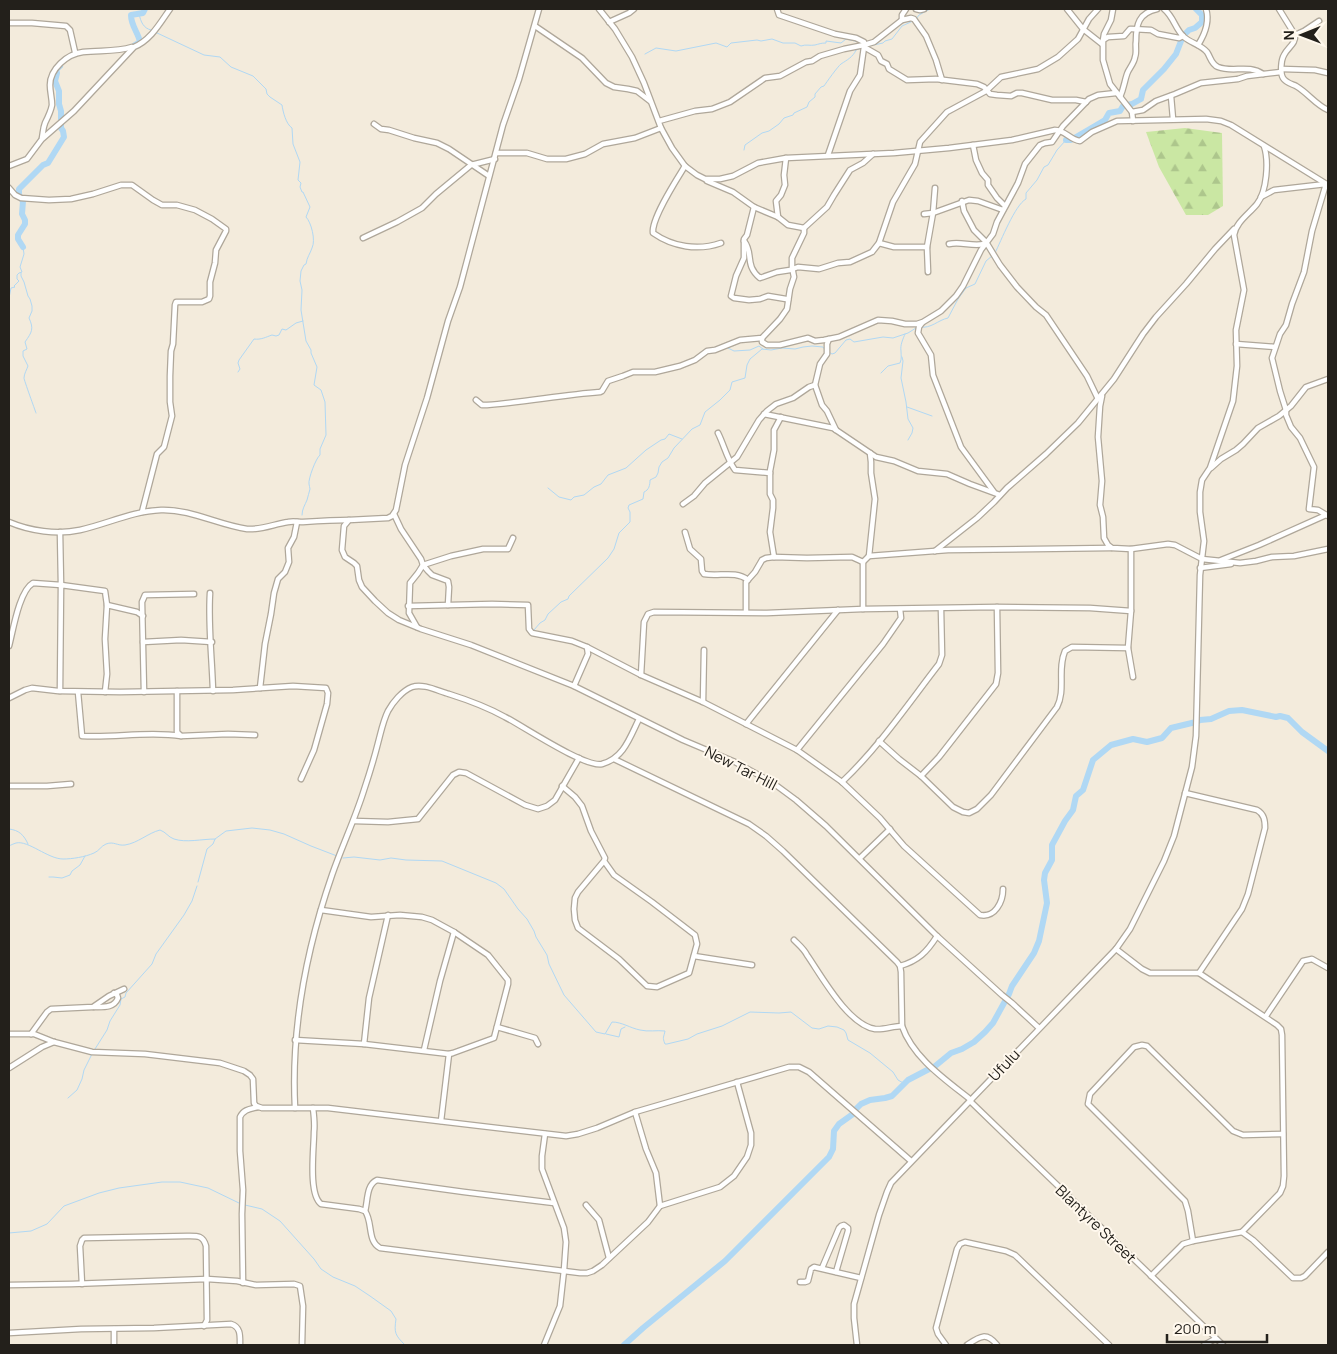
<svg xmlns="http://www.w3.org/2000/svg" width="1337" height="1354" font-family="Manrope,sans-serif">
	<style>
		.forest { fill: url(#forest-firs) }
		.lines { fill: none; stroke-linecap: round; stroke-linejoin: round }
		.stream { stroke: #b0d8f4; stroke-width: 1 }
		.river { stroke: #b0d8f4; stroke-width: 6 }
		.minor-casing { stroke: #afa79a; stroke-width: 7 }
		.minor { stroke: #fff; stroke-width: 4.5 }
		.labels { text-anchor: middle; dominant-baseline: central; stroke-width: 4; stroke-linejoin: round; paint-order: stroke }
		.street-label { font-size: 15px; fill: #23201b; stroke: #fff8ed }
	</style>
	<defs>
		<pattern id="forest-firs" width="22" height="20" patternUnits="userSpaceOnUse" patternTransform="scale(1.25)"><rect width="22" height="20" fill="#cae7a3"/><path d="M5 1l3.5 6h-7zM16 11l3.5 6h-7z" fill="#adc68c"/></pattern>
	</defs>
	<rect width="100%" height="100%" fill="#f3ebdc"/>
	<path class="forest" d="M1185 128 1222 133 1223 206 1208 215H1186L1159 167 1146 132Z"/>
	<g class="lines">
		<g class="stream">
			<path d="M139 14C141 22 143 28 151 30"/>
			<path d="M916 19 919 15 930 9"/>
			<path d="M155 32 204 55 220 57 231 67 253 76 266 89 267 94 270 97 282 105C283 112 286 124 292 128L293 144 300 162 298 180 301 183 300 187 302 192H303L310 207 306 217C311 222 316 240 312 248 310 254 307 257 306 264L304 265 301 271 300 281 302 290 301 310 306 341 311 350V353L317 367 314 385 321 390 325 402 326 435 320 449V455C316 458 308 479 309 484 309 486 310 487 310 489 309 493 308 496 307 500 305 505 302 509 302 515"/>
			<path d="M869 46 883 43 885 41 892 39 902 26 913 21"/>
			<path d="M645 54 656 48 676 51 716 43 727 47 731 43 757 40 761 41 772 39 783 43H795L801 46C806 44 810 46 815 45 819 44 821 43 826 43V41L841 43 846 39 859 42"/>
			<path d="M744 150 745 145 762 133 769 131 779 124 784 118 793 115 794 113 807 107 809 102 815 97V94L821 87 824 86C826 83 838 66 841 64 847 60 853 57 856 50L861 48"/>
			<path d="M995 253C1001 241 1015 205 1026 199V193L1037 180 1044 167 1048 165 1057 150 1066 140"/>
			<path d="M21 273V276L24 282 28 296 30 299 32 306V311L29 318C34 329 32 332 25 342L27 349 23 351V356L28 366C27 369 24 374 24 378 24 380 35 410 36 413"/>
			<path d="M9 298 11 288 15 287 14 286 19 281 17 279V275L19 273 22 272 20 267 24 254 23 247"/>
			<path d="M920 327C931 329 938 320 948 318L958 299 966 288 975 284 986 261 992 256"/>
			<path d="M726 347 734 351 750 350 759 346 763 349"/>
			<path d="M829 352 832 354 835 353 846 340 850 339 854 342 883 337 893 338 908 333 916 328"/>
			<path d="M902 357 903 361 901 378 906 402 908 419 913 428 912 433 908 440"/>
			<path d="M238 372 240 369 238 363 239 360 254 339C261 340 266 337 272 335L276 336 279 335 282 329 286 330 296 323 303 321"/>
			<path d="M881 373 888 366 900 363C902 358 901 356 901 351 900 345 903 339 905 334"/>
			<path d="M907 407 932 416"/>
			<path d="M548 488 559 497 571 500 574 497 584 495 594 487 601 484 608 475 626 468 646 450 661 440 665 439 669 434 682 439"/>
			<path d="M534 630 540 623 545 620 548 614 561 602 568 599 569 596 608 558 614 549 619 533 630 522V512L628 508 629 505 643 499 644 492C649 490 650 485 650 480L656 477 658 473 659 467 662 462 668 458 674 448 692 429 700 425 705 412 720 400 730 390 732 382 745 378 747 365 750 359 762 349 771 350 782 348 795 349 803 347 812 346 823 347 825 350"/>
			<path d="M9 829C19 830 24 835 28 844"/>
			<path d="M9 846C11 845 13 844 16 843 28 840 48 859 63 859 72 859 85 857 94 853 99 851 101 846 106 844 114 841 117 846 125 845 138 843 148 833 160 830 166 832 168 837 174 839 186 843 202 839 215 839"/>
			<path d="M343 858 354 857 380 860 391 858 406 860 442 861 496 883 504 889 518 909 527 919 534 931 536 937 547 955 549 964 564 995 596 1032 605 1034 612 1022C622 1022 630 1028 640 1030 648 1032 657 1030 665 1031 664 1037 662 1037 665 1044H667L688 1039 697 1034 722 1026 750 1012 779 1013 791 1012 812 1028 819 1029 828 1026 837 1027 844 1030 846 1033 848 1040 870 1053 893 1072 898 1080 905 1084"/>
			<path d="M49 877H53L62 878 70 875 72 871 80 865 85 856"/>
			<path d="M198 882 207 849 213 844 215 839 226 831 252 828 270 830 284 834 311 846 337 856"/>
			<path d="M606 1034 619 1037 621 1029 625 1027"/>
			<path d="M95 1049 107 1030 110 1021 120 1005 121 999 125 997 126 993 152 964 156 954 184 915 192 901 197 886"/>
			<path d="M68 1098 77 1090 82 1079 84 1070 92 1054"/>
			<path d="M9 1184V1194"/>
			<path d="M245 1205 262 1209 280 1221 314 1259 321 1269 333 1277 355 1286 370 1296 391 1311 396 1319C394 1333 395 1335 405 1345"/>
			<path d="M9 1233 31 1231 47 1224 64 1206 99 1193 119 1188 162 1182H180L208 1188 241 1204"/>
		</g>
		<g class="river">
			<path d="M135 45 140 42C138 32 131 26 131 15L143 13 145 9"/>
			<path d="M1066 140H1071L1100 123 1105 120 1109 113 1120 111 1123 106 1132 104 1141 99 1143 90 1164 69 1176 54 1183 36 1189 30 1195 28 1202 22V15L1196 9"/>
			<path d="M23 247 18 239V235L25 224V220L22 214 23 201 19 195V189L43 165 48 163 64 137 63 131 61 128V111L59 104V91L55 81 57 73 56 70 60 66"/>
			<path d="M934 1067 951 1053 962 1049 974 1042 985 1032 993 1023 1009 994 1012 986 1034 953 1039 941 1047 903 1044 880 1045 873 1052 860V845L1065 821 1073 810 1076 796 1083 790 1093 760 1111 745 1133 739 1147 742 1162 738 1171 728 1196 722 1200 720 1211 719 1229 711 1242 710 1276 717 1280 716 1288 718 1302 732 1328 751"/>
			<path d="M856 1109 861 1104 870 1100 885 1098 892 1096 908 1080 931 1068"/>
			<path d="M624 1345 643 1328 725 1261 829 1157 833 1149 834 1131 839 1124 853 1114"/>
		</g>
		<g class="minor-casing">
			<g id="minor">
				<path d="M539 9 519 79 503 125 460 287 448 321 427 398 405 465 396 510 392 516 388 518 349 520 344 526 342 550 345 557 354 563 357 566 359 580 362 587 375 601 388 613 399 620 421 629 471 645 574 686 683 740 735 762 773 783 796 800 826 826 937 936 1002 995 1012 1003 1039 1028"/>
				<path d="M599 9 615 29 632 57 644 83 661 128 672 148 685 166 697 175 705 179H720L733 176 758 163 786 158 894 153 949 148 1012 140 1055 130C1065 130 1070 140 1080 141L1092 132 1117 121 1206 119 1221 121 1231 125 1328 185"/>
				<path d="M777 9 779 15 782 16 835 34 856 38 864 42V47L860 75 850 91 828 155"/>
				<path d="M916 9 920 10 924 9"/>
				<path d="M1067 9 1083 29 1102 44"/>
				<path d="M1113 9 1111 20 1104 34 1103 40V60L1110 84 1132 112 1133 121"/>
				<path d="M1164 9C1174 17 1175 29 1184 37 1191 43 1201 45 1207 52 1211 58 1211 64 1218 67 1233 73 1248 64 1263 74"/>
				<path d="M1279 9 1295 35"/>
				<path d="M902 20V15L906 9"/>
				<path d="M1319 21 1304 31 1295 35C1296 44 1288 47 1284 55 1281 60 1280 73 1283 78 1286 83 1292 84 1296 86 1308 93 1316 105 1328 110"/>
				<path d="M609 22 629 13 634 9"/>
				<path d="M9 23H32L66 26 70 30 75 52 76 53"/>
				<path d="M535 26 582 58 606 83 614 87 628 89 637 91 650 101"/>
				<path d="M1103 40 1108 37 1124 36 1130 29H1132L1151 30 1158 34 1179 38 1183 36"/>
				<path d="M1198 45C1205 34 1210 22 1206 9"/>
				<path d="M864 47 878 55 881 61 887 64 889 69 907 80 936 79 977 84 984 87 990 94 997 95 1011 96 1017 93H1022L1052 100H1076L1086 102"/>
				<path d="M1282 69 1315 70 1328 73"/>
				<path d="M1171 96 1173 119"/>
				<path d="M1120 97C1124 88 1124 83 1127 74 1129 68 1134 64 1135 57 1137 52 1135 46 1136 41 1136 24 1139 13 1157 9"/>
				<path d="M1132 112 1143 110 1156 101 1175 94 1201 83 1238 79 1247 76 1281 72"/>
				<path d="M659 121 695 111 712 109 730 102 765 78 780 76 806 62 812 61 820 56 844 49 864 45 874 42 902 20 911 18 914 19 926 36 936 60 942 80"/>
				<path d="M374 124 381 129 389 130 414 138 437 143 449 149 489 176"/>
				<path d="M42 138C43 133 43 128 45 123 48 117 51 111 52 105 52 98 50 92 50 85 50 69 67 54 83 52 100 50 116 52 132 47"/>
				<path d="M973 145 976 160 982 173 988 180V185L997 198 1005 206"/>
				<path d="M496 153H527L547 159H566L585 154 603 144 635 138 661 128"/>
				<path d="M9 166 27 159 42 139 74 111 134 47C151 40 160 23 170 9"/>
				<path d="M685 166C677 179 651 219 653 233 673 247 698 251 721 243"/>
				<path d="M9 188 15 195 21 198 49 200 71 199 93 194 121 185H132L153 200 162 205H177L195 210 212 219 226 229V231L216 250 215 263 210 282V296L209 299 202 302H176L175 305 173 344 171 351 170 376V402L172 416 164 447 157 454 142 512"/>
				<path d="M1261 197 1274 190 1326 184 1312 231 1304 272 1292 304 1286 325 1280 334 1272 358 1280 391 1286 410V415L1291 427 1300 438 1314 467 1309 509 1318 510 1328 516"/>
				<path d="M962 201 964 211 974 230 986 242 1000 265 1017 287 1036 307 1046 315 1087 376 1098 399"/>
				<path d="M754 207 747 235 744 239V258L736 276 731 296 734 298 749 300 760 299 768 296 786 299 788 300"/>
				<path d="M924 214 933 213 969 200 978 201 1003 210"/>
				<path d="M778 217 776 201 781 195 785 185 784 175 786 158"/>
				<path d="M804 228 827 207 834 195 850 170 863 163 873 154"/>
				<path d="M363 238 397 222 422 208 436 194 471 165 495 159"/>
				<path d="M744 241C754 253 744 265 760 278L777 272 790 270 798 267 819 269 838 263 850 262 872 252 879 243 893 202 915 164 920 142 947 112 986 91 1001 77 1038 69 1058 57 1078 39 1089 19 1098 9"/>
				<path d="M879 243 894 247H927"/>
				<path d="M949 244C961 241 972 247 984 244"/>
				<path d="M928 272 927 247 933 213 935 188"/>
				<path d="M922 323 919 327 918 333 931 355 933 375 961 447 994 492"/>
				<path d="M762 338V342L767 345H780L808 338 815 341 824 340 839 337 878 320 892 321 905 324H917L923 322 941 311 956 296 963 286 981 250 993 234 997 222 1018 183 1025 164 1040 145 1045 143 1052 142 1063 126 1089 99 1098 95 1116 93"/>
				<path d="M829 339 827 344V354L820 364 815 385 822 405 827 411 836 430"/>
				<path d="M1236 344 1275 347"/>
				<path d="M1102 396 1100 406 1098 437 1102 481 1100 505 1103 517 1104 538 1108 545 1112 548 1131 549 1168 544 1175 545 1202 559 1240 563 1256 561 1272 557 1294 556 1328 549"/>
				<path d="M476 400 482 405H487C525 402 562 395 600 392L602 391 608 381 623 376 633 372H655L680 366 695 360 707 351 715 350 740 340 762 338 780 319 787 309 790 289 794 277 792 267V258L804 233V228L788 225 778 217 754 207 733 192 707 181"/>
				<path d="M764 414 833 428 876 457 894 461 918 471 947 474 970 484 1000 495"/>
				<path d="M718 433C724 445 727 459 735 470L770 473"/>
				<path d="M1211 468 1221 459 1236 450 1243 444 1258 428 1279 416 1291 406 1306 387 1328 379"/>
				<path d="M683 504 694 496 705 483 737 457 759 420 767 411 776 404 793 398 809 387 815 385"/>
				<path d="M394 514 401 529 421 559 423 565 428 571 432 575 448 581 449 587 448 605"/>
				<path d="M9 522C30 531 57 535 80 530 107 524 133 511 161 510 191 509 218 525 247 529 262 530 274 524 288 522 293 521 298 522 303 522 318 521 334 520 349 520"/>
				<path d="M685 532 690 549 701 559 702 571 704 574C719 577 735 570 748 580"/>
				<path d="M1131 549V611L1128 648 1133 677"/>
				<path d="M935 551 977 518 994 502 1007 488 1046 454 1078 423 1114 379 1143 334 1156 317 1186 284 1215 249 1234 229"/>
				<path d="M869 556 875 499 871 473V462L870 453"/>
				<path d="M774 557 770 532 773 508V500L770 494V471L774 450V430L781 417"/>
				<path d="M1221 560 1259 545 1326 515"/>
				<path d="M1200 568 1231 564"/>
				<path d="M210 593C208 625 212 658 213 691"/>
				<path d="M408 606 492 604 528 605 529 629 532 633 572 641 587 647 641 675 703 702 797 750 842 782 880 818 904 846 980 915C995 918 1003 902 1003 889"/>
				<path d="M863 609V562L869 556 948 550 1111 548"/>
				<path d="M746 612V582L755 572 762 560 766 558 774 557 807 558 852 557 863 562"/>
				<path d="M417 627 409 613 410 583 418 573 423 565 451 556 483 549H508L513 538"/>
				<path d="M143 642 181 640 212 642"/>
				<path d="M9 646C13 631 19 591 33 583L61 585 60 532"/>
				<path d="M641 675 644 622 648 614 654 612 767 613 863 609 997 607 1090 608 1131 611"/>
				<path d="M574 686 588 654 587 647"/>
				<path d="M260 688 265 644 271 614 274 593 278 579 285 572 289 562 288 548 294 537 297 522"/>
				<path d="M60 691 61 585 105 591 107 605"/>
				<path d="M177 691V732L181 736 228 734 255 735"/>
				<path d="M78 692 82 736C115 738 148 731 181 736"/>
				<path d="M105 692 107 674 105 639 107 605 137 612 143 616"/>
				<path d="M144 692 142 602 145 595 194 594"/>
				<path d="M9 698 25 690 32 688 58 691 120 692 233 690 293 686 326 688 328 693 327 704 314 750 301 779"/>
				<path d="M703 702 704 650"/>
				<path d="M746 724 838 610"/>
				<path d="M879 741 899 759 921 776 953 807 963 812 969 813 977 809 991 795 1057 707C1066 690 1057 669 1065 651L1072 647 1128 648"/>
				<path d="M797 750 883 644 901 618 900 609"/>
				<path d="M614 759 749 824 766 836 783 851 897 962 900 966 901 972 902 1026C913 1058 946 1080 971 1100"/>
				<path d="M921 776 939 757 996 684 998 673 997 607"/>
				<path d="M842 782C879 747 908 704 939 664L942 655 941 609"/>
				<path d="M9 786H47L71 784"/>
				<path d="M562 786 575 797 582 806 591 831 605 858 604 861 614 875 652 902 695 935 697 944 689 973 657 987 647 986 619 959 578 928 575 920 574 909 575 898 578 892 604 861"/>
				<path d="M1185 793 1257 810C1264 814 1265 820 1265 828L1248 894 1242 909 1199 973"/>
				<path d="M354 821 388 822 418 819 453 775 459 772 466 773 525 805 538 809 547 806 555 800 579 758"/>
				<path d="M860 858 890 829"/>
				<path d="M794 940C799 945 804 949 807 955 821 975 848 1025 875 1029 884 1030 893 1026 902 1026"/>
				<path d="M1116 949 1142 969 1150 973H1199L1277 1025 1281 1029 1282 1035 1284 1176 1283 1186 1280 1193 1242 1232 1193 1241 1183 1244 1151 1276"/>
				<path d="M694 956 752 965"/>
				<path d="M900 966C918 961 927 952 937 936"/>
				<path d="M94 1007C104 1007 114 1008 118 998L117 995 114 993"/>
				<path d="M1266 1016 1303 961 1312 959 1328 968"/>
				<path d="M497 1027 535 1038 538 1044"/>
				<path d="M9 1034H34L54 1042 92 1052 145 1054 220 1063 244 1071 250 1075 253 1079 254 1103 256 1106 262 1108H328L566 1136 578 1134 597 1128 635 1112 789 1067H799L809 1072 911 1161"/>
				<path d="M31 1034 47 1012 51 1009 93 1007 109 996 124 989"/>
				<path d="M295 1040 364 1044 449 1054 453 1053 494 1038 508 984V980L488 955 454 932 432 920 422 917 400 915 371 917 321 910"/>
				<path d="M364 1044 369 998 388 915"/>
				<path d="M424 1050 440 981 454 932"/>
				<path d="M9 1068 42 1047 54 1042"/>
				<path d="M970 1101 1223 1345"/>
				<path d="M295 1108C291 1029 306 950 332 875 342 846 355 819 364 790 369 775 374 759 378 743 381 732 383 721 388 711 393 702 402 691 412 687 423 683 438 691 449 694 468 700 487 707 505 717 523 726 585 768 602 764 624 758 630 737 639 719"/>
				<path d="M313 1108C314 1116 315 1124 314 1132 314 1148 308 1194 321 1204L359 1209 365 1211C373 1222 367 1241 380 1248L580 1273H587L593 1271 602 1265 648 1222 660 1206 656 1173 646 1149 635 1112"/>
				<path d="M441 1121 449 1054"/>
				<path d="M586 1205 599 1220 609 1258"/>
				<path d="M660 1206 720 1187 734 1176 747 1157 751 1145V1133L737 1082"/>
				<path d="M365 1211C368 1201 366 1185 377 1180L464 1192 554 1203"/>
				<path d="M1242 1232 1253 1240 1293 1278H1301L1305 1276 1328 1252"/>
				<path d="M1193 1241 1188 1211 1185 1201 1088 1104 1090 1094 1134 1047 1142 1045 1147 1046 1233 1131 1243 1135 1283 1134"/>
				<path d="M822 1268 839 1228 841 1226 844 1225 848 1228V1231L836 1272"/>
				<path d="M800 1282H805L808 1281 811 1269 814 1267 861 1278"/>
				<path d="M243 1283 242 1214 243 1190 240 1151V1117C244 1109 250 1109 258 1107"/>
				<path d="M82 1284 80 1246 82 1240 84 1238 187 1236C197 1236 203 1235 206 1246L207 1320 204 1326"/>
				<path d="M9 1285 72 1284 207 1279 237 1281 256 1285 294 1284 300 1286 303 1306 302 1345"/>
				<path d="M114 1329V1345"/>
				<path d="M9 1333 81 1329 154 1328 231 1324C241 1327 240 1336 240 1345"/>
				<path d="M544 1345 560 1306 564 1270 566 1242 564 1228 542 1169V1156L545 1134"/>
				<path d="M857 1345 854 1318V1304L879 1215 887 1192 891 1183 1116 949 1130 929 1164 861 1174 836 1192 767 1196 736 1200 575 1204 541 1200 512V492L1202 480 1210 468 1233 401 1237 366 1236 330 1244 290 1234 235C1236 222 1249 214 1257 204 1267 191 1269 161 1264 146"/>
				<path d="M946 1345 938 1334 936 1328 957 1249 960 1244 965 1242 1006 1251 1015 1255 1109 1345"/>
				<path d="M967 1345C979 1337 986 1331 997 1345"/>
				<path d="M1204 1345 1215 1339"/>
			</g>
		</g>
		<use href="#minor" class="minor"/>
	</g>
	<g class="labels">
		<g class="street-label">
			<text transform="translate(741 768) rotate(27)">New Tar Hill</text>
			<text transform="translate(1004 1065) rotate(-47)">Ufulu</text>
			<text transform="translate(1096 1224) rotate(44)">Blantyre Street</text>
		</g>
	</g>
	<rect width="1337" height="1354" fill="none" stroke="#23201b" stroke-width="20"/>
	<g transform="translate(1302 35) rotate(269)" stroke="#fff8ed" stroke-width="4" paint-order="stroke">
	<path d="M0-4L9 19L0 12L-9 19Z" fill="#23201b"/>
	<text y="-8" font-size="14" font-weight="bold" text-anchor="middle" fill="#23201b">N</text>
	</g>
	<path d="M1167 1334v8h100v-8" fill="none" stroke="#23201b" stroke-width="2.5"/>
	<text x="1174" y="1334" font-size="15" fill="#23201b" stroke="#fff8ed" stroke-width="4" paint-order="stroke">200 m</text>
</svg>
